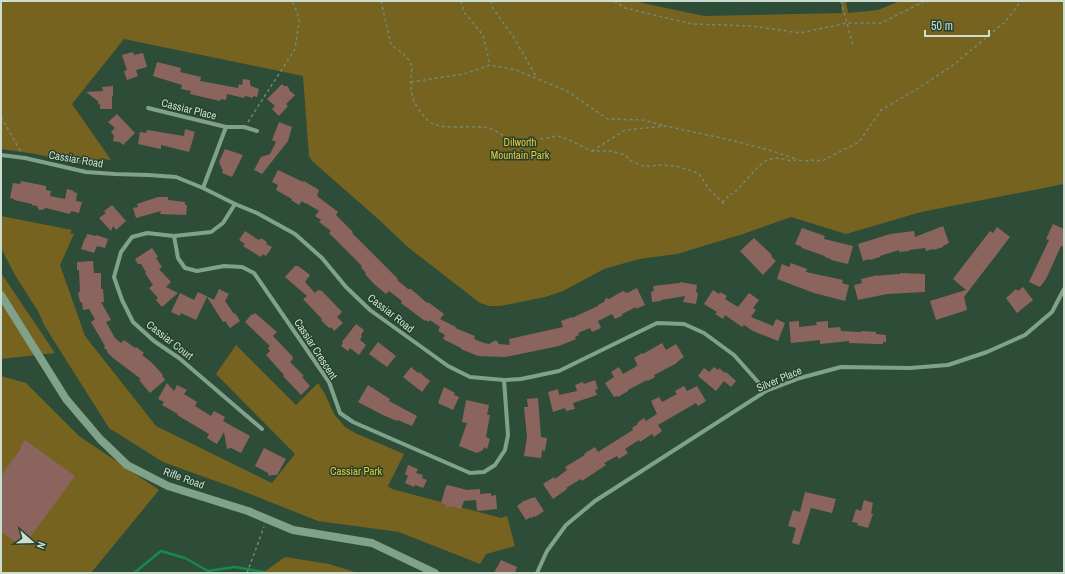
<svg xmlns="http://www.w3.org/2000/svg" width="1065" height="574" font-family="'Archivo Narrow',sans-serif">
	<style>
		.green { fill: #766320 }
		.lines { fill: none; stroke-linecap: round; stroke-linejoin: round }
		.stream { stroke: #19884c; stroke-width: 2.5 }
		.building { fill: #8b655d }
		.path { stroke: #708978; stroke-width: 1.5; stroke-dasharray: 3 3; stroke-linecap: butt }
		.street { stroke: #80a28a; stroke-width: 4 }
		.secondary { stroke: #80a28a; stroke-width: 8 }
		.labels { text-anchor: middle; dominant-baseline: central; stroke-width: 3; stroke-linejoin: round; paint-order: stroke }
		.street-label { font-size: 11px; fill: #cdded1; stroke: #24422e }
		.park-label { font-size: 11px; fill: #eac535; stroke: #24422e }
	</style>
	<rect width="100%" height="100%" fill="#2e4d38"/>
	<g class="green">
		<path d="M1 1H636L638 2 704 16 842 13 841 1H846L848 13 878 10 900 1H1064V184L921 212 846 234 791 217 743 234 677 254 639 259 604 269 563 291 545 297 500 306H490L480 303 409 248 377 218 311 160V158L309 157 303 76 124 39 72 104 111 160 100 159 78 164 36 154 1 149Z"/>
		<path d="M1 216 72 230 70 233 74 234 60 265 85 336 156 426 272 483 295 454 216 374 236 345 296 405 318 383 325 394 334 414 345 427 355 433 404 454 388 486 392 489 501 518 507 516 515 546 486 554 480 564 399 532 318 521 235 488 163 462 109 428 44 325 39 313 15 275 1 248Z"/>
		<path d="M1 273 55 353 1 359Z"/>
		<path d="M1 376 26 383 79 436 159 490 91 573H1Z"/>
		<path d="M285 557 329 564 358 573H263L264 572Z"/>
	</g>
	<g class="lines">
		<path class="stream" d="M134 573 161 551 185 558 208 571 235 567 264 572"/>
	</g>
	<g class="building">
		<path d="M133 52 134 55 143 53 147 67 136 70 138 76 127 80 124 71 127 70 122 55Z"/>
		<path d="M157 62 181 68 180 72 201 77 200 81 238 88 239 84 242 85 243 79 250 80V85H251V86L259 89 257 97 253 96V98L245 96 244 98 227 94 226 100 221 99 220 101 190 94 191 91 181 89 182 85 153 76Z"/>
		<path d="M282 84 284 86H287L289 88V90L295 95 286 104 288 106 279 116 272 109 275 106 267 99Z"/>
		<path d="M113 86V96H112V109H100V105L98 103V101L86 92 103 91 102 87Z"/>
		<path d="M117 114 135 133 123 145 120 142 113 141 114 136 111 132 115 128 108 122Z"/>
		<path d="M279 122 292 127 288 141 262 174 254 170 261 157 270 154 276 142 272 140Z"/>
		<path d="M185 129 195 132 189 152 161 145V149L138 144 140 132 146 133 147 130 184 136Z"/>
		<path d="M225 149 243 155 232 177 222 173 223 171 219 162Z"/>
		<path d="M278 170 303 182 304 181 319 190 317 196 338 212 336 215 353 232 352 233 398 279 397 280 408 289H411L427 303 428 302 444 314 440 319 456 327 455 328 475 336 474 339 484 343 489 344 496 340 499 344 510 345 509 339 563 327 561 321 572 317V318L598 306V305L604 302 606 298 609 299 623 291 627 293 637 288 645 305 636 309V307L622 314 623 315 615 319 612 314 598 321 601 328 592 332 590 328 578 333 579 335 575 337 576 339 559 346 505 357 478 356 461 349V348L443 339 445 335 438 331 440 327 430 320 429 322 426 320 425 321 401 303 402 301 389 291 386 294 374 284 365 274 366 273 361 267 362 266 329 233 331 231 319 222 321 220 315 216 319 211 306 203V204L302 201 299 205 291 200 292 199 276 190 278 185 272 182Z"/>
		<path d="M21 181 46 186V190L51 191 50 196 65 199 67 189 74 191 73 192 77 193 76 201 82 202 79 213 71 211 70 214 46 208 42 210H39L37 206 32 205V204L14 200V199L10 198 13 183 20 184Z"/>
		<path d="M158 197H168V200L185 202V205H187L186 215 160 214 161 211 136 218 133 208 138 207 137 204Z"/>
		<path d="M112 205 126 221 116 230 113 226 111 231 99 218 106 213 104 211Z"/>
		<path d="M1053 224 1064 229V247L1061 246 1046 279 1040 287 1029 282 1049 240 1046 239Z"/>
		<path d="M943 226 949 243 943 246V247L933 250V249L926 251 925 248 909 250V251L899 252V250L880 256V257L870 260 869 259 863 261 858 244 890 234 914 231 915 237Z"/>
		<path d="M997 227 1010 237 964 297 967 310 936 320 930 301 966 290 953 279 990 231 993 233Z"/>
		<path d="M802 228 825 236 824 239 853 246 848 264 831 260V259L825 257V256L802 248V247L795 244Z"/>
		<path d="M245 231 257 239 260 240 261 238 267 242 266 244 272 247 266 256 263 254 261 257 243 246 245 244 239 240Z"/>
		<path d="M87 234 96 236V235L108 239 105 248 97 246 94 253 81 249 85 238H86Z"/>
		<path d="M754 238 772 255 771 256 776 261 763 275 740 251Z"/>
		<path d="M152 248 158 257 156 258 162 267 159 269 171 282 166 287 178 293 162 307 156 300 158 298 149 288 153 285 145 273 146 272 141 264H138L135 259Z"/>
		<path d="M93 261 94 273H101V289H103L104 302H101L111 320 106 322 115 338 121 343 124 340 135 348 136 347 144 353 142 355 151 362 163 375 162 376 164 378 165 380 150 393 139 380 141 379 113 358 107 352V350L104 348 105 346 91 322 95 319 89 309 83 310 82 302H80L78 292H80L79 270H77V262Z"/>
		<path d="M791 263 807 269 806 272 843 280 842 283 849 285 845 301 814 293 777 279 782 264 789 267Z"/>
		<path d="M295 266H298L310 275 305 282 315 293 318 290 322 291 342 312 337 317 343 323 334 331 331 327 329 328 321 320 322 319 303 299 307 296 285 277Z"/>
		<path d="M900 273 925 274V292L887 294 858 300 854 285 862 283 861 279 878 275V276L885 275 900 274Z"/>
		<path d="M680 282 697 285 696 292 698 293 696 304 683 302 685 296 661 300V301L652 302 651 292 654 291 653 286 680 283Z"/>
		<path d="M1023 287 1033 300 1017 313 1006 298 1016 289 1018 291Z"/>
		<path d="M219 289 229 294 225 301 234 314 235 313 240 321 230 328 225 321 223 322 207 297 196 320 181 313 180 316 171 312 180 293 194 300 198 292 214 300Z"/>
		<path d="M713 290 719 294 720 292 727 296 725 299 738 307 749 293 759 300 753 308 756 310 751 317 773 326 776 319 785 323 778 341 753 331 744 325 742 327 725 315 723 319 715 314 717 312 704 304Z"/>
		<path d="M255 313 277 332 273 336 293 357 292 358 293 359 290 362 304 376 302 377 310 386 301 395 283 376 284 375 266 355 270 351 268 348 270 346 245 322 252 314 253 315Z"/>
		<path d="M799 321V327L817 325 816 322 828 321V328L840 327 841 331 861 332V331L876 332V334L886 335V342H883V344H877L849 343V341L820 344V340L791 343 789 322Z"/>
		<path d="M356 324 364 330 361 335 362 336 360 340 366 345 359 355 350 348 348 351 341 346 343 343 342 342Z"/>
		<path d="M378 342 396 356 387 367 369 354Z"/>
		<path d="M662 343 666 350 676 344 684 357 677 362V363L654 375 655 377 648 381 647 380 628 390V391L618 397 617 396 614 397 605 383 614 377 611 372 619 367 623 374 637 366 636 365 637 364 634 358 642 353 643 354Z"/>
		<path d="M411 367 418 373 419 372 430 381 422 392 403 377Z"/>
		<path d="M714 367 718 370 719 368 725 373 726 372 736 381 731 387 724 381 716 391 698 376 704 368 709 372Z"/>
		<path d="M595 380 598 389 595 390 597 395 573 403 575 409 566 411 565 408 553 412 548 392 558 389 559 395 577 391 575 385 583 382 584 384Z"/>
		<path d="M167 383 174 391 177 385 187 390 184 394 197 402 195 406 211 416 214 411 225 417 223 421 250 436 241 453 231 448 227 449 224 432 217 444 207 438 209 434 177 415 178 414 162 405 164 402 158 399Z"/>
		<path d="M368 385 390 399 389 401 417 416 412 426 398 420 397 421 383 415 358 402Z"/>
		<path d="M684 386 687 391 697 386 706 401 698 406 696 403 658 425 662 431 654 437 652 434 640 442 639 440 625 449 628 453 619 459 617 456 604 463 606 465 582 481 581 479 566 488 567 489 553 499 543 484 554 477 555 479 567 470 565 467 585 455 584 454 595 447 598 452 633 430 632 428 638 424 637 423 644 418 646 421 657 414 651 401 659 397 662 402 677 394 675 391Z"/>
		<path d="M444 387 455 393 454 395 459 397 453 410 438 403Z"/>
		<path d="M538 398 541 437 547 438 545 451 542 450 541 458 524 456 527 437 524 407H528L527 399Z"/>
		<path d="M466 400 489 405 487 415H490L486 437 490 439 487 449 484 447 483 450 477 453 459 446 467 423 462 422Z"/>
		<path d="M25 440 75 476 23 547 1 532V476L22 447H20Z"/>
		<path d="M264 448 286 459 277 475H272L269 476 268 473 255 466Z"/>
		<path d="M408 465 418 469 416 473 423 475 422 478 427 480 423 488 415 485 414 487 405 483 408 476 405 474Z"/>
		<path d="M448 485 467 490 480 489V494L491 493V496L496 495 497 509 477 511 476 500 464 501 461 509 450 506 447 508 445 504 441 503 446 486Z"/>
		<path d="M805 492 836 499 832 513 811 508 799 545 792 543 796 528 788 526 793 510 800 512Z"/>
		<path d="M535 497 544 511 535 517 534 516 532 518 531 517 526 520 517 506 525 500V501L531 498H533Z"/>
		<path d="M864 500 873 503 871 513 873 514 868 528 857 525 858 523 852 522 856 509 861 511Z"/>
		<path d="M501 560 517 567 515 573H494Z"/>
	</g>
	<g class="lines">
		<g class="path">
			<path d="M381 1 391 45C398 50 407 55 411 64 413 70 410 79 411 85 411 90 412 99 415 103 418 109 427 122 433 124 447 129 464 126 479 127 482 127 485 127 488 128 501 131 507 142 521 142L558 136 572 141 585 148 592 151H611L625 155 631 161 643 166H650L661 165 676 166 698 173 702 178 708 188 726 206"/>
			<path d="M461 1 464 12 483 35 490 65"/>
			<path d="M491 1 492 7 514 38 537 78"/>
			<path d="M614 1 625 8 692 24 752 26 800 33 847 23H881L925 1"/>
			<path d="M841 1 853 45"/>
			<path d="M411 82 464 74 490 65 516 70 567 91 608 119 643 120 665 126"/>
			<path d="M1 117 21 152"/>
			<path d="M248 122 295 49 299 21 297 12 292 1"/>
			<path d="M592 151 625 130 665 126 726 139 769 150 796 159"/>
			<path d="M722 202 727 199 728 195 734 193 738 189 759 166 767 160 775 158 783 159 791 161 796 160 806 161 812 160 822 161 859 142 881 110 914 91 952 66 1005 22 1017 7 1020 1"/>
			<path d="M247 573 264 527"/>
		</g>
		<g class="street">
			<path d="M148 108 226 127 203 188"/>
			<path d="M226 127H244L257 131"/>
			<path d="M1 155 25 158 86 172 115 174 148 175 176 177 203 188 235 204 257 213 295 234 322 258 346 287 370 310 448 366 470 377 504 380 521 379 559 371 657 323 684 324 704 333 734 355 766 391"/>
			<path d="M235 204 223 223 211 232 174 236 178 258 185 268 197 271 224 266 242 267 254 273 329 382 340 413 353 422 470 473 484 472 495 465 505 450 508 435 504 380"/>
			<path d="M174 236 147 233 132 237 121 252 114 277 122 300 133 322 154 341 179 358 262 429"/>
			<path d="M537 573 547 551 566 525 595 501 766 391 800 378 841 367 910 368 948 365 987 352 1025 335 1052 312 1064 289"/>
		</g>
		<path class="secondary" d="M1 295 66 399 100 439 127 465 168 486 248 511 293 530 372 543 435 573"/>
	</g>
	<g class="labels">
		<g class="street-label">
			<text transform="translate(189 109) rotate(14)">Cassiar Place</text>
			<text transform="translate(76 159) rotate(10)">Cassiar Road</text>
			<text transform="translate(391 313) rotate(38)">Cassiar Road</text>
			<text transform="translate(170 340) rotate(38)">Cassiar Court</text>
			<text transform="translate(316 349) rotate(57)">Cassiar Crescent</text>
			<text transform="translate(779 379) rotate(-23)">Silver Place</text>
			<text transform="translate(184 478) rotate(20)">Rifle Road</text>
		</g>
		<g class="park-label">
			<text x="520" y="142">Dilworth<tspan x="520" dy="13">Mountain Park</tspan></text>
			<text x="356" y="471">Cassiar Park</text>
		</g>
	</g>
	<rect width="1065" height="574" fill="none" stroke="#cdded1" stroke-width="4"/>
	<g transform="translate(32 542) rotate(110)" stroke="#24422e" stroke-width="3" paint-order="stroke">
	<path d="M0-3L7 15L0 10L-7 15Z" fill="#cdded1"/>
	<text y="-6" font-size="11" font-weight="bold" text-anchor="middle" fill="#cdded1">N</text>
	</g>
	<path d="M925 30v6h64v-6" fill="none" stroke="#cdded1" stroke-width="2"/>
	<text x="931" y="30" font-size="12" fill="#cdded1" stroke="#24422e" stroke-width="3" paint-order="stroke">50 m</text>
</svg>
